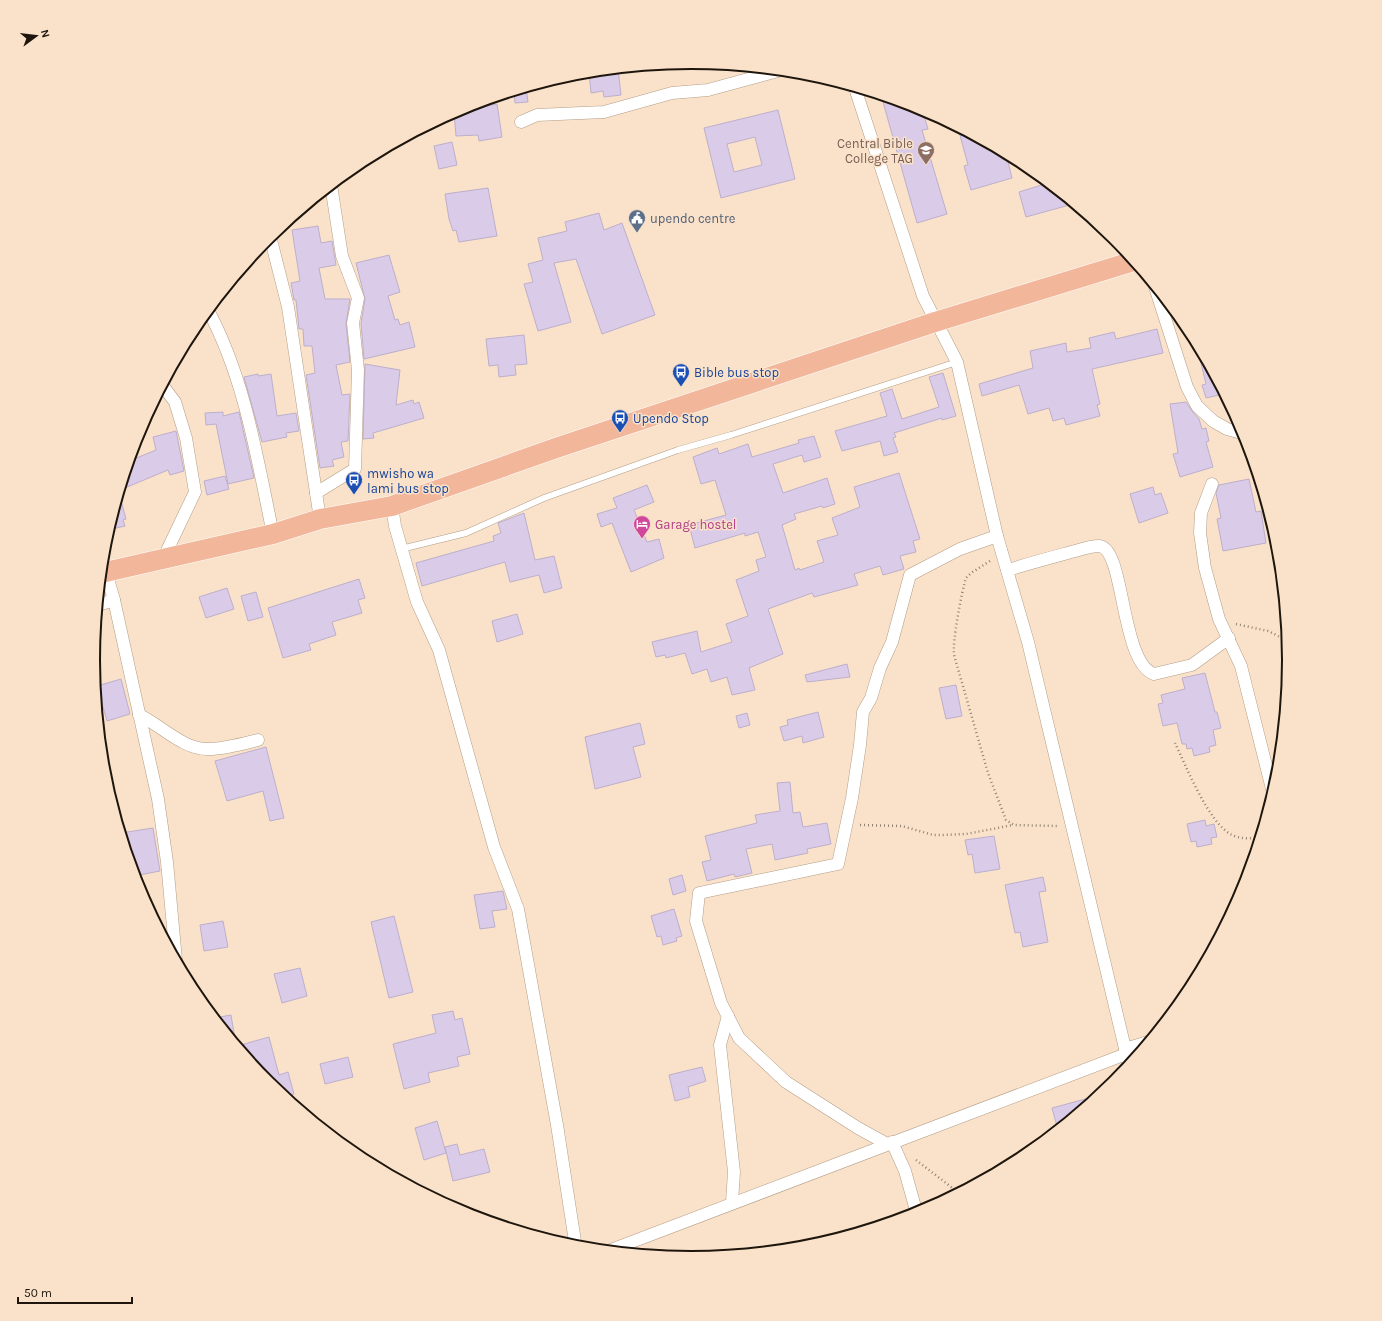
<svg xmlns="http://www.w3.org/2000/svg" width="1382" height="1321" font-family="Karla,sans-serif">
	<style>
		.building { fill: #dacbe8; stroke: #bdafcb; fill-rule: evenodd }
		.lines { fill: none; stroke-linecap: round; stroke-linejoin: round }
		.service-casing { stroke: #b39d86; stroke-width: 7 }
		.minor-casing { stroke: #b39d86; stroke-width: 13 }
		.trunk-casing { stroke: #fff; stroke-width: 21 }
		.path { stroke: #928271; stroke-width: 2.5; stroke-dasharray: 1 3; stroke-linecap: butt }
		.service { stroke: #fff; stroke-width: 6 }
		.minor { stroke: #fff; stroke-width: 12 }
		.trunk { stroke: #f2b69b; stroke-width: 20 }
		.labels { text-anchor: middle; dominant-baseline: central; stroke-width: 3; stroke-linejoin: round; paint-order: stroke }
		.education-label { font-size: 13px; fill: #785e54; stroke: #fae2ca; text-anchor: end }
		.service-label { font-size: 13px; fill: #4e5e75; stroke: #fae2ca; text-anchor: start }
		.transit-label { font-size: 13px; fill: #164399; stroke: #fae2ca; text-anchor: start }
		.hotel-label { font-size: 13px; fill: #b23c85; stroke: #fae2ca; text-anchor: start }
		.rim { fill: none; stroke: #1e160d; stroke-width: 2 }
	</style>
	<rect width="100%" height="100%" fill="#fae2ca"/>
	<g class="building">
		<path d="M618 69 621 95 604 97 603 91 591 93 589 72Z"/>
		<path d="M526 88 528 102 515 103 514 92Z"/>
		<path d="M893 99 922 109 928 129 922 130 947 214 917 223 883 102Z"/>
		<path d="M497 104 502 137 479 141 478 135 456 136 454 112 467 106V109Z"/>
		<path d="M778 110 795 179 721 198 704 128ZM755 137 762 165 734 172 727 144Z"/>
		<path d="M958 128 1000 150 1002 159 1007 158 1012 178 971 190 964 166 968 165Z"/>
		<path d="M452 142 457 165 439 169 434 146Z"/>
		<path d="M1048 183 1073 204 1026 217 1019 192Z"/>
		<path d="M488 188 497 236 459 242 456 230 453 231 449 219 445 194Z"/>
		<path d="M599 213 604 230 622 223 655 315 602 334 576 259 554 263 571 322 538 331 524 284 533 282 528 264 543 260 538 238 567 231 565 222Z"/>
		<path d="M318 226 321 243 332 241 336 265 319 268 325 299H350L346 324 350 362 336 365 342 395 350 394 348 441 341 442 344 457 332 460 334 466 320 468 306 375 315 373 312 346H304L303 329H299L296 300H294L291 283 300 281 292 230Z"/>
		<path d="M389 255 400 292 388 296 395 320 398 319 400 325 409 322 415 347 364 359 361 323 365 299 356 263Z"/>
		<path d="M1157 329 1163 353 1092 369 1100 404 1097 405 1100 416 1066 425 1064 418 1053 421 1049 408 1028 414 1019 385 982 396 979 384 1033 368 1030 351 1066 343 1067 352 1091 348 1089 338 1114 332 1116 339Z"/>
		<path d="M524 335 527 364 515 365 516 375 499 377 498 365 489 366 486 339Z"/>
		<path d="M1204 358 1218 383 1224 394 1206 398 1202 385 1206 384 1200 359Z"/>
		<path d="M365 364 400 370 396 405 413 400 414 404 419 402 424 418 373 433 374 438 363 439Z"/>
		<path d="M943 373 956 416 942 420V418L894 433 896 437 893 438 898 452 884 456 880 441 842 451 835 431 887 416 880 393 892 389 902 419 939 407 929 377Z"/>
		<path d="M258 374V376L271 374 277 416 296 413 299 431 286 433 287 437 262 442 244 377Z"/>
		<path d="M1186 402 1192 411 1199 419 1202 429 1206 428 1209 441 1206 442 1213 467 1180 477 1173 454 1178 453 1170 404Z"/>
		<path d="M223 412V416L239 412 254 478 228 484 216 424 206 425 205 413Z"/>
		<path d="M176 431 184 471 170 475 168 470 120 490 129 461 156 450 153 437Z"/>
		<path d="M814 436 821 457 804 462 802 455 773 464 783 493 827 478 835 504 823 508 822 506 794 514 796 519 782 525 795 570 799 568 800 570 824 562 817 541 838 535 832 518 860 507 854 487 899 473 920 539 913 541 916 552 900 556 904 569 883 575 880 566 854 574 858 585 814 597 812 593 768 609 783 654 749 668 755 690 732 695 727 677 711 682 707 669 692 674 685 653 666 658 665 655 656 657 652 642 697 631 701 652 732 642 726 624 748 616 736 580 759 571 756 560 766 557 758 532 745 536V533L695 548 689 525 726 515 715 480 701 484 693 457 717 448 719 454 748 444 752 457 799 443 798 440Z"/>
		<path d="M225 476 229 489 207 495 204 481Z"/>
		<path d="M1249 479 1256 512 1261 511 1266 543 1223 551 1217 519 1221 518 1216 493 1219 485Z"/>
		<path d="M647 485 654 502 634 510 647 542 659 539 664 558 631 572 612 523 601 527 597 514 617 508 613 498Z"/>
		<path d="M1153 487 1155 495 1161 493 1168 513 1139 523 1130 494Z"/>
		<path d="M119 493 126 519 123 520 125 526 108 530Z"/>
		<path d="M524 513 535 560 554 556 562 588 544 593 539 575 510 582 505 562 422 586 416 563 494 541 493 536 501 533 498 523Z"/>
		<path d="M359 579 365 598 358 600 362 613 332 622 336 635 309 644 311 650 283 658 268 608Z"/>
		<path d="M227 588 234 609 206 618 199 597Z"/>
		<path d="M256 592 263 617 248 621 241 596Z"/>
		<path d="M517 614 523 634 497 642 492 621Z"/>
		<path d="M847 664 850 677 807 682 805 675Z"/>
		<path d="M1205 673 1215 712H1217L1221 728 1213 730 1216 745 1209 747 1210 752 1194 756 1192 748 1187 749 1186 744H1182L1177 723 1163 726 1158 704 1163 703 1161 695 1185 689 1182 678Z"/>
		<path d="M121 679 130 714 107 721 97 686Z"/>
		<path d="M956 685 962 716 946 719 939 688Z"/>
		<path d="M818 712 824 737 803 743 802 736 784 741 780 727 788 725 787 720Z"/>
		<path d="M747 713 750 725 739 728 736 716Z"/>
		<path d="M640 723 645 744 633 747 641 777 595 789 585 737Z"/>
		<path d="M266 747 284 818 270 821 263 791 227 801 215 761Z"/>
		<path d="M790 782 793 813 800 812 803 827 827 823 831 844 807 849 808 853 775 860 772 844 746 849 752 873 735 877 734 874 707 881 702 862 711 860 705 836 757 823 755 815 780 811 777 783Z"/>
		<path d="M1205 820 1206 826 1214 824 1217 837 1211 838 1212 844 1197 847 1196 841 1191 842 1187 824Z"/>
		<path d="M153 828 160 871 134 876 121 833Z"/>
		<path d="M994 836 1000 869 975 873 972 854 968 855 965 840Z"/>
		<path d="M682 875 686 891 673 895 669 879Z"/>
		<path d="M1043 877 1046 891 1039 892 1048 942 1023 947 1020 932 1015 933 1005 885Z"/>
		<path d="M503 891 507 909 492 911 495 927 480 929 474 895Z"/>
		<path d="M674 909 682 936 676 938 677 941 663 945 661 936 657 937 651 916Z"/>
		<path d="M394 916 413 992 389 998 371 922Z"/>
		<path d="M223 921 228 947 204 951 200 925Z"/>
		<path d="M300 968 307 996 282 1003 274 974Z"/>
		<path d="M453 1011 455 1020 462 1018 470 1054 457 1057 459 1066 428 1073 430 1082 404 1089 393 1044 436 1033 432 1015Z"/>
		<path d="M231 1015 236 1045 214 1018Z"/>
		<path d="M269 1037 279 1075 288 1072 294 1094 284 1097 268 1084 261 1066 255 1068 237 1046Z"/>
		<path d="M348 1057 353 1077 325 1084 320 1064Z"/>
		<path d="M702 1067 706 1081 688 1087 690 1097 675 1101 669 1075Z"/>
		<path d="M1100 1095 1072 1118 1058 1130 1052 1108Z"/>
		<path d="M437 1121 446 1153 424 1160 415 1128Z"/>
		<path d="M457 1144 460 1155 484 1149 490 1172 453 1181 445 1147Z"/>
	</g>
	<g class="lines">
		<g class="service-casing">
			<path id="service" d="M401 549 466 533 544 498 678 450 731 435 957 362"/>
		</g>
		<g class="minor-casing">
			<g id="minor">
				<path d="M855 88 923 296 957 362 997 536 1028 642 1129 1065"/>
				<path d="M521 122 537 115 604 112 672 93 708 90 778 71"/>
				<path d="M270 236 288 307 320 519"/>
				<path d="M1155 287 1187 387 1197 406 1213 421 1227 429 1245 434"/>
				<path d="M208 310C245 379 257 458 273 534"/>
				<path d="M163 386 175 402 186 438 195 492 163 559"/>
				<path d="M1212 484 1201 513 1200 533 1205 568 1219 619 1241 666 1273 793"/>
				<path d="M316 493 355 469 358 370 353 323 358 298 342 256 331 185"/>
				<path d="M392 506 395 526 417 602 439 650 494 847 518 909 557 1125 576 1248"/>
				<path d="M1008 570C1030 563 1053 557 1075 551 1082 549 1091 546 1099 546 1125 547 1120 662 1154 674L1192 665 1229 638"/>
				<path d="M106 572 114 600 158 799 167 862 176 960"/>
				<path d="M98 605 114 600"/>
				<path d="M139 715C161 725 183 750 209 749 225 749 242 744 258 740"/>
				<path d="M728 1016 720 1045 734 1172 732 1202"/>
				<path d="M1125 1049 1148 1042"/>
				<path d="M892 1142 905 1171 917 1214"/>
				<path d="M887 1144 858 1128 786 1082 739 1038 721 1003 696 921 699 893 838 864 852 798 860 745 863 712 871 698 880 668 892 642 910 575 960 549 997 536"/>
				<path d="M608 1251 1126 1054"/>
			</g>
		</g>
		<g class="trunk-casing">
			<path id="trunk" d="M101 573 273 534 320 519 392 506 556 448 935 322 1134 261"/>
		</g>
		<g class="path">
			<path d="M990 561 971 573 966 578C962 590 952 643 954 655L988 773 1006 820 1014 825 1058 826"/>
			<path d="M1236 624 1268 631 1288 641"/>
			<path d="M1175 743C1186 766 1209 824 1232 835 1240 839 1251 839 1260 837"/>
			<path d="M860 825 902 826 933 835H943L966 834 1013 825"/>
			<path d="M916 1160 959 1193"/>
		</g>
		<use href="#service" class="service"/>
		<use href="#minor" class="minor"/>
		<use href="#trunk" class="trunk"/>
	</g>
	<defs>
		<g id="university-pin" transform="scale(0.9)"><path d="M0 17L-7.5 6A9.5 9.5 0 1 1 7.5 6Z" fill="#8d6e63" stroke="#fae2ca"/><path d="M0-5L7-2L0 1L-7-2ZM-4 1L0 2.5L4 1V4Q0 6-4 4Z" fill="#fff"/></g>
		<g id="civic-pin" transform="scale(0.9)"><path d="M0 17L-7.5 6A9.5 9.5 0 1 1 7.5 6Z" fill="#5c6f8a" stroke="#fae2ca"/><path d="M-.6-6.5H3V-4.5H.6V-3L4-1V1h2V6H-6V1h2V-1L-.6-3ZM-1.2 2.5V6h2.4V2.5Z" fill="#fff"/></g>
		<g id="bus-pin" transform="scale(0.9)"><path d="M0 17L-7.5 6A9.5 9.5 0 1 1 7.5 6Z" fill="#1a4fb4" stroke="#fae2ca"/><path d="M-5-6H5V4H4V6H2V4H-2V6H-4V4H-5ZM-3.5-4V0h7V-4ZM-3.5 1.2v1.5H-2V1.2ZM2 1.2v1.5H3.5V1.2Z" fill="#fff"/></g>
		<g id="hotel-pin" transform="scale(0.9)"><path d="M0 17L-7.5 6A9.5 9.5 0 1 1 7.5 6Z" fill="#d1479c" stroke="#fae2ca"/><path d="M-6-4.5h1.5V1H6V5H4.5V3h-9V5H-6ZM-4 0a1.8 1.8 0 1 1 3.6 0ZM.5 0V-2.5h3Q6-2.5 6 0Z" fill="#fff"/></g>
	</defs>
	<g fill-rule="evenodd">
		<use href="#university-pin" x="926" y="150"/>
		<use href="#civic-pin" x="637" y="218"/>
		<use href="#bus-pin" x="681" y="372"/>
		<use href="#bus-pin" x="620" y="418"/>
		<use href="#bus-pin" x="354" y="480"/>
		<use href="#hotel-pin" x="642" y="524"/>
	</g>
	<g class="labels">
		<g class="education-label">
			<text x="913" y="143">Central Bible<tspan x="913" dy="15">College TAG</tspan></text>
		</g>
		<g class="service-label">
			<text x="650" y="218">upendo centre</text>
		</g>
		<g class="transit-label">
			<text x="694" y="372">Bible bus stop</text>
			<text x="633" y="418">Upendo Stop</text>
			<text x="367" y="473">mwisho wa<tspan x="367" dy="15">lami bus stop</tspan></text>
		</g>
		<g class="hotel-label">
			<text x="655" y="524">Garage hostel</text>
		</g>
	</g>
	<path d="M0 0H1382V1321H0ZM100 660a591 591 0 1 1 1182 0a591 591 0 1 1-1182 0Z" fill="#fae2ca" fill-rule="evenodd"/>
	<path class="rim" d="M100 660a591 591 0 1 1 1182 0a591 591 0 1 1-1182 0Z"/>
	<g transform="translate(36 36) rotate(75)" stroke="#fae2ca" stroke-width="3" paint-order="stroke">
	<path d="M0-3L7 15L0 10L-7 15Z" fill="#1e160d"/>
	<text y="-6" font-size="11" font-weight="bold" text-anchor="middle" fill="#1e160d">N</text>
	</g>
	<path d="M18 1297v6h114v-6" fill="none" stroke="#1e160d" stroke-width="2"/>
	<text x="24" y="1297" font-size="12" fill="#1e160d" stroke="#fae2ca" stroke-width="3" paint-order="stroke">50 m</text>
</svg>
